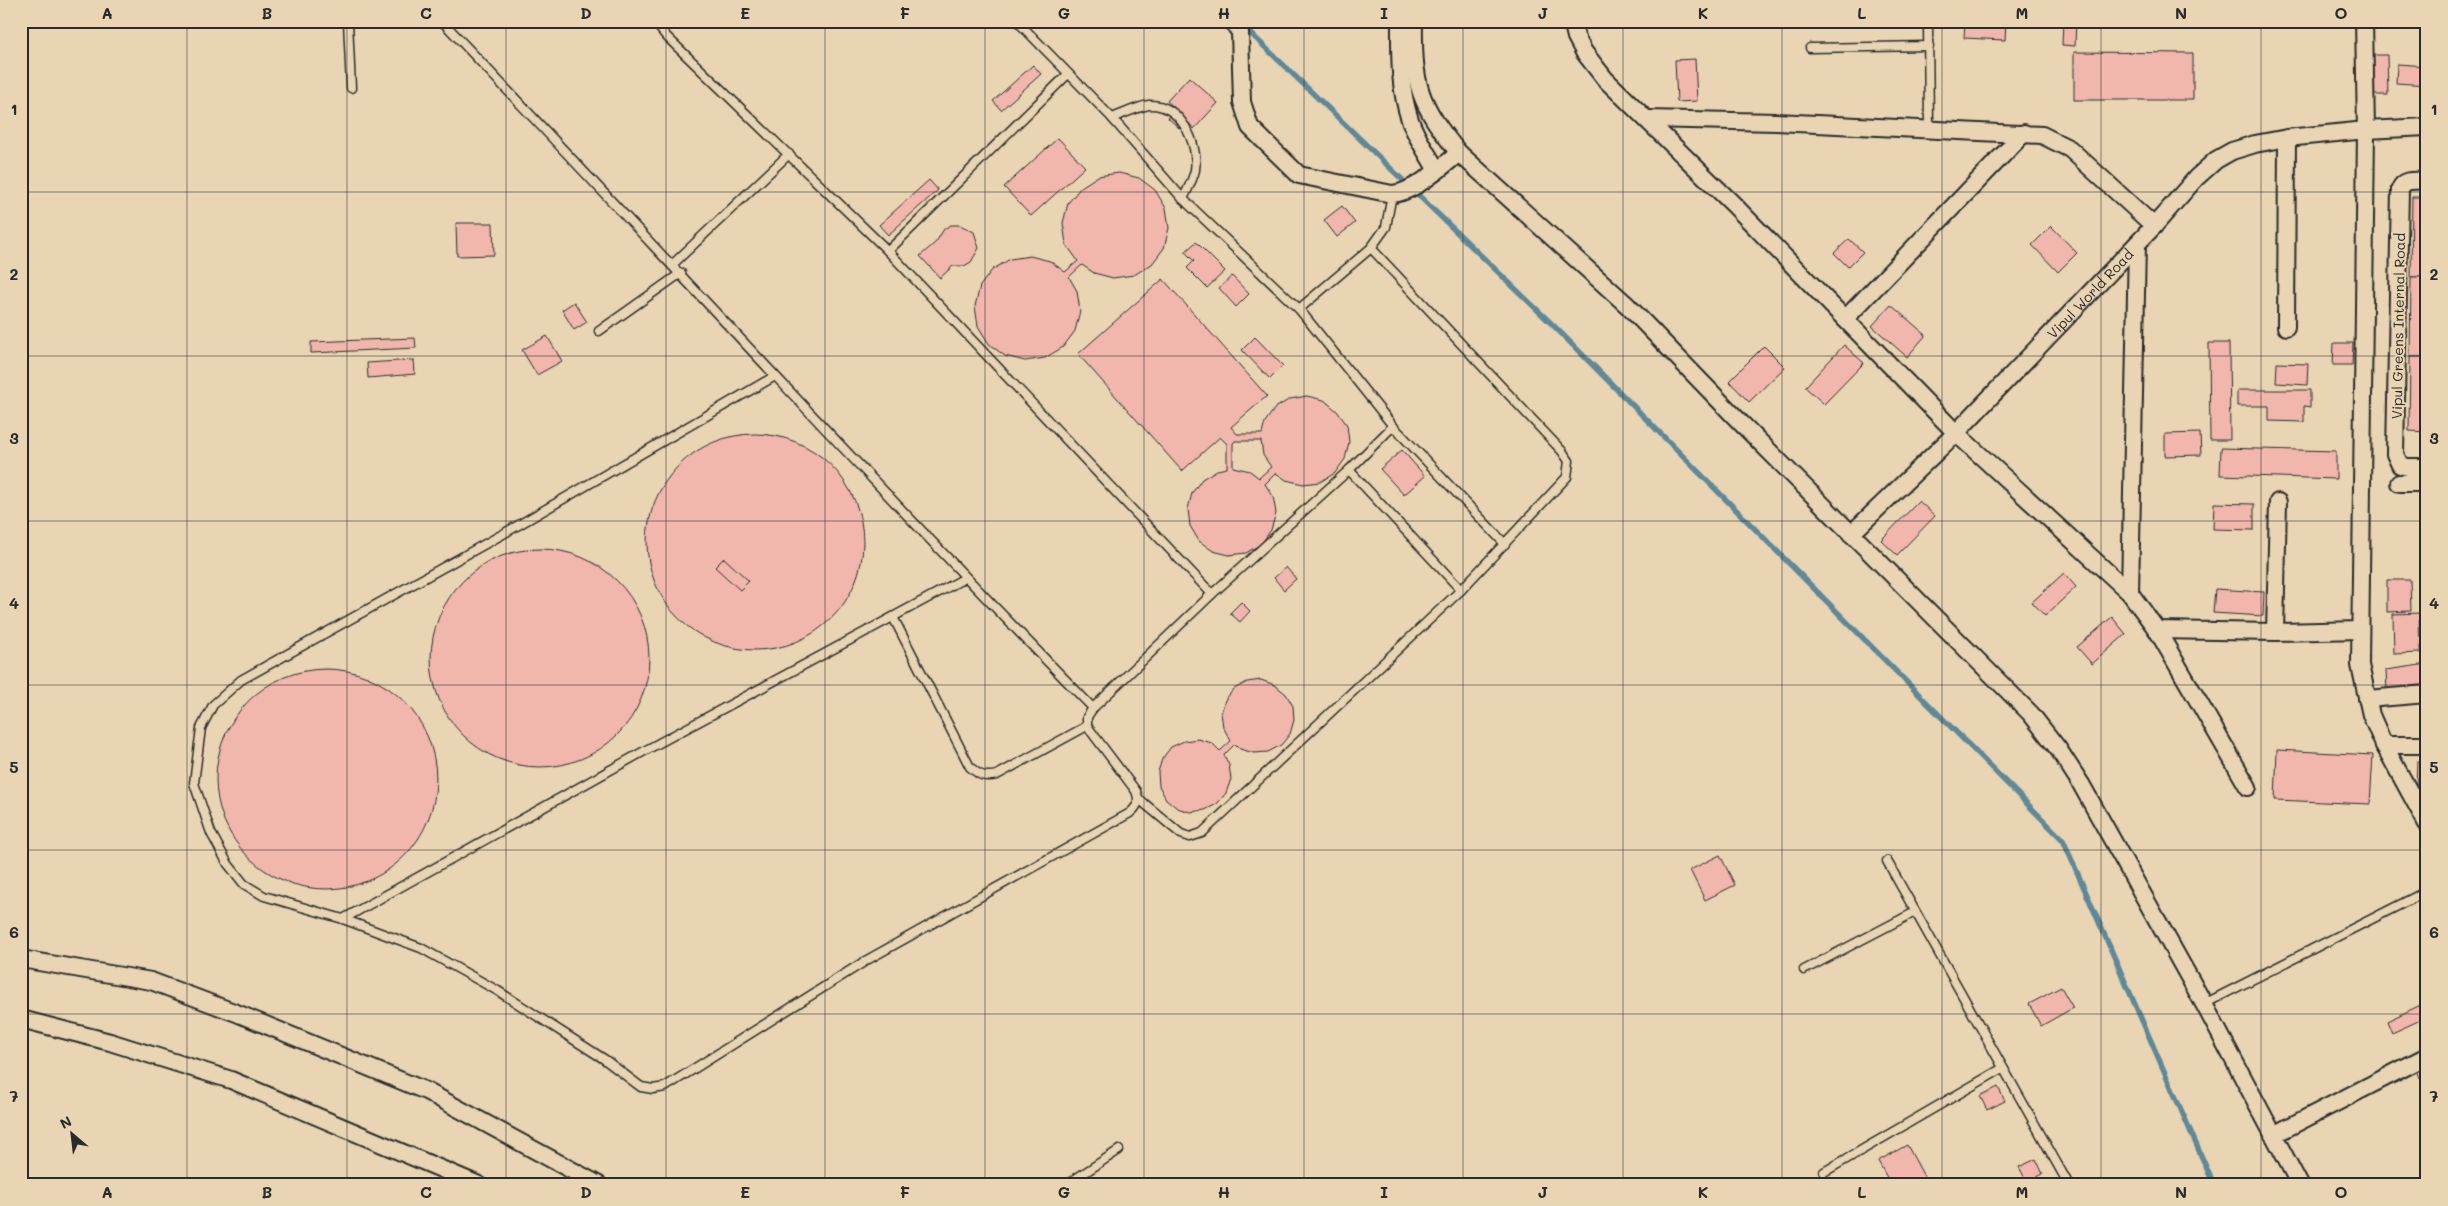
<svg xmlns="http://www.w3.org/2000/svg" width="2448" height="1206" font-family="Mali,sans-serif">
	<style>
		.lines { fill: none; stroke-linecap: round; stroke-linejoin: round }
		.stream { stroke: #5e8898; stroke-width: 5.5 }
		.building { fill: #f1b7ac; stroke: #2b2b2b; fill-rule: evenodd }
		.service-casing { stroke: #2b2b2b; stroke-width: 11 }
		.minor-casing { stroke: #2b2b2b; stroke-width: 20 }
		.service { stroke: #e9d5b3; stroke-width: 8 }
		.minor { stroke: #e9d5b3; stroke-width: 16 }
		.grid { fill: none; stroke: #2b2b2b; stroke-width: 1; stroke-opacity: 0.55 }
		.labels { text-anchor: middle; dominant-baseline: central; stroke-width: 4; stroke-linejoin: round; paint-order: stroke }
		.street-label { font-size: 14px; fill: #2b2b2b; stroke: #e9d5b3 }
		.neatline { fill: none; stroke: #2b2b2b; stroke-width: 2 }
		.grid-label { font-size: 16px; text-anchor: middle; font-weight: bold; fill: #2b2b2b }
	</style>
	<rect width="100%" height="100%" fill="#e9d5b3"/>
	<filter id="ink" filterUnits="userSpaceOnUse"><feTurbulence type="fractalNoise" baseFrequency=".02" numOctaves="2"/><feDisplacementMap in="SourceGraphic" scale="10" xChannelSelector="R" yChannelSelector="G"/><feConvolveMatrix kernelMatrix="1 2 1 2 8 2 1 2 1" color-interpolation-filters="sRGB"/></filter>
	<g filter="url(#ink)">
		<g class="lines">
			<path class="stream" d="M1242 25 1554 326 2063 840 2214 1185"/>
		</g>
		<g class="building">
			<path d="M1965 21H2006L2005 40 1964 38Z"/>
			<path d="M2063 21H2076L2075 46 2062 45Z"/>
			<path d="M2074 52 2193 53V100H2074Z"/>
			<path d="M2370 55H2387L2388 95H2371Z"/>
			<path d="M1695 59 1697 101 1677 102 1675 60Z"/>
			<path d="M2397 64 2427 66V85L2396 83Z"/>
			<path d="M1033 65 1041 74 1001 110 993 101Z"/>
			<path d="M1189 77 1218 103 1194 129 1187 121 1180 129 1168 118 1176 109 1167 101Z"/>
			<path d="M1058 138 1085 167 1031 216 1004 187Z"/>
			<path d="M1119 173 1139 178 1155 190 1166 208 1169 228 1164 248 1152 264 1134 275 1113 278 1094 273 1082 265 1069 277 1077 291 1080 311 1075 331 1063 347 1045 358 1025 361 1005 356 989 344 978 326 975 306 980 286 992 270 1010 259 1030 256 1050 261 1065 272 1078 261 1066 244 1063 223 1068 203 1081 187 1098 176Z"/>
			<path d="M929 180 938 190 888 235 879 225Z"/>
			<path d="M2412 197H2427V277H2411Z"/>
			<path d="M1342 206 1355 223 1337 237 1324 220Z"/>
			<path d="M456 223H493L494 255 457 256Z"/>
			<path d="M951 225H960L974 232 979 248 971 262 964 266H953L940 278 920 256 936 242 944 229Z"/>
			<path d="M2051 226 2077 253 2058 272 2032 245Z"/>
			<path d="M1849 239 1863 252 1848 267 1834 253Z"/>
			<path d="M1196 242 1225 271 1207 288 1187 268 1194 261 1185 252Z"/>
			<path d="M1232 276 1249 294 1236 307 1219 288Z"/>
			<path d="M2411 277H2427V357H2410Z"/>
			<path d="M1163 279 1267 396 1231 427 1237 434H1262L1265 422 1275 408 1290 399 1307 396 1324 400 1337 411 1347 425 1349 442 1345 459 1335 473 1320 482 1303 484 1286 480 1276 473 1265 484 1273 496 1276 513 1271 530 1261 544 1246 553 1229 555 1213 551 1199 541 1190 526 1188 509 1192 493 1202 479 1217 470 1227 468V444L1220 437 1182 471 1078 354ZM1235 441H1261L1263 455 1271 467 1259 478 1250 471 1233 467V443Z"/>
			<path d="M574 302 587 322 574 330 562 310Z"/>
			<path d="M1891 305 1926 335 1907 357 1872 326Z"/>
			<path d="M547 336 562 361 537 375 522 350Z"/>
			<path d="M1255 337 1283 366 1270 379 1242 350Z"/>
			<path d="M415 338 416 348 311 353V342Z"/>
			<path d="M2209 343H2229L2230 440H2210Z"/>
			<path d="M2334 343H2353L2352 365H2333Z"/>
			<path d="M1844 345 1864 363 1824 404 1805 387Z"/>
			<path d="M1764 346 1785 367 1749 402 1729 381Z"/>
			<path d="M2410 357H2427V432L2409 431Z"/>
			<path d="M414 360 415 374 368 378 367 363Z"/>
			<path d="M2277 363 2308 364 2307 385 2276 383Z"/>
			<path d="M2237 390H2310V407L2304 406V422L2269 421V406H2237Z"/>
			<path d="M2200 433 2201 455 2165 456V434Z"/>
			<circle cx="755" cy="542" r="108"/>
			<path d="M2221 448 2336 451V479L2220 475Z"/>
			<path d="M1402 450 1425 476 1404 495 1380 469Z"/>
			<path d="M1919 501 1935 516 1897 555 1881 540Z"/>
			<path d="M2214 503 2254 504V530L2213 529Z"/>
			<circle cx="540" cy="658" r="109"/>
			<path d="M724 558 749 581 740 590 715 567Z"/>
			<path d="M2422 558H2427V599H2421Z"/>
			<path d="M1286 567 1296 579 1284 590 1274 578Z"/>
			<path d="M2064 573 2076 587 2045 616 2032 602Z"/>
			<path d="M2387 580H2410L2411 611 2387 612Z"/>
			<path d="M2215 589 2264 592 2263 616 2213 613Z"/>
			<path d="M1241 602 1250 611 1240 622 1230 613Z"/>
			<path d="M2419 613 2420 653 2394 654 2393 614Z"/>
			<path d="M2427 613V654H2423L2422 614Z"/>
			<path d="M2112 617 2126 634 2092 664 2077 647Z"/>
			<path d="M2427 664V691L2387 692 2386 670Z"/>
			<circle cx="326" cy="779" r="110"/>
			<path d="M1261 680 1275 685 1286 694 1293 706 1294 720 1290 734 1281 745 1268 752 1254 753 1240 749 1235 744 1224 755 1229 765 1231 779 1226 793 1217 804 1205 810 1190 812 1177 808 1166 799 1159 786 1158 772 1162 759 1171 747 1184 741 1198 739 1212 743 1220 751 1231 741 1223 727 1221 713 1225 700 1234 689 1247 682Z"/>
			<path d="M2277 750 2373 755 2370 804 2275 800Z"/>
			<path d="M2417 761 2427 762V790H2416Z"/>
			<path d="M1720 855 1735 885 1705 900 1690 870Z"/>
			<path d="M2061 987 2073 1008 2041 1026 2029 1004Z"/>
			<path d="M2427 1002V1017L2392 1033 2387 1021Z"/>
			<path d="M2427 1063V1076L2420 1078 2416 1067Z"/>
			<path d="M1998 1087 2005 1101 1987 1110 1980 1096Z"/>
			<path d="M1907 1145 1926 1180 1918 1185H1891L1878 1161Z"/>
			<path d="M2036 1159 2043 1174 2027 1182 2019 1167Z"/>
		</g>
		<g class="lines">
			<g class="service-casing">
				<g id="service">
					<path d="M348 21 351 88"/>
					<path d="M442 21C659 250 872 483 1093 708"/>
					<path d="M654 21 666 36 888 251"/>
					<path d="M1017 21 1112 118 1183 199 1299 309 1393 426 1505 544"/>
					<path d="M1928 21 1929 129"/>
					<path d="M1810 48 1929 46"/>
					<path d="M1068 74 888 251 1212 594"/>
					<path d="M1112 118C1123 114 1137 107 1149 105 1180 103 1199 143 1195 170 1193 180 1187 190 1183 199"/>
					<path d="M673 264 789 154"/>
					<path d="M1299 309 1371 248 1386 227 1392 194"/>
					<path d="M599 331 681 273"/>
					<path d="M775 376 503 534 241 680 213 705 201 728 194 783 211 833 228 864 244 884 264 896 343 919 421 948 498 991 604 1059 641 1087 653 1089 665 1087 867 960 1130 813C1138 806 1140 801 1136 791L1087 726V717L1093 708 1212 594 1349 470 1393 426"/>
					<path d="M1349 470 1461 590"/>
					<path d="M893 617 970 767C979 775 984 778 997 775L1087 726"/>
					<path d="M1139 799 1181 834 1190 837 1202 833 1461 590 1567 477 1569 461 1562 451 1371 248"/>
					<path d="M1887 861 2069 1185"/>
					<path d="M343 919 648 749 965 578"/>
					<path d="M1804 970 1915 912"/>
					<path d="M2204 1004 2427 891"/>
					<path d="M1824 1172 2003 1068"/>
					<path d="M1066 1185 1119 1150"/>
				</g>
			</g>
			<g class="minor-casing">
				<g id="minor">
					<path d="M1232 21 1240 32 1242 102 1250 127 1299 175 1392 194C1413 193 1443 166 1459 153"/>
					<path d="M1400 21C1400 54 1399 88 1410 120 1416 138 1428 154 1437 171"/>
					<path d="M1414 21C1413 86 1419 104 1459 153L1627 305 1739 421 2031 714 2059 750 2081 784 2204 1004 2300 1185"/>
					<path d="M1572 21 1576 37 1584 52 1605 79 1733 204 1956 433 2130 593 2157 630 2248 787"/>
					<path d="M2364 21 2366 130 2360 665 2371 715 2384 745 2427 824"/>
					<path d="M1647 119 1776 122 2042 135 2070 149 2154 226"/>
					<path d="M2427 181C2417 181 2404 178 2400 189L2395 454 2400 465 2408 467H2427"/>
					<path d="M1845 319 2024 133"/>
					<path d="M2286 327 2287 138"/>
					<path d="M2399 483H2427"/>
					<path id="s1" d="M1851 534 1956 433 2154 226 2196 178 2216 160 2232 151 2255 144 2287 138 2366 130 2427 127"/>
					<path d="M2130 593 2137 244"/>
					<path d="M2157 630 2275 632 2360 630"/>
					<path d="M2275 632 2278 502"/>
					<path d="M2367 699 2427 694"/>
					<path d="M2384 745H2427"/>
					<path d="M21 959 151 981 239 1014 426 1091 599 1185"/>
					<path d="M21 1019 110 1042 231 1080 479 1185"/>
					<path d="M2273 1135 2427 1056"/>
				</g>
			</g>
			<use href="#service" class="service"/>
			<use href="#minor" class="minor"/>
		</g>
	</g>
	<path class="grid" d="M187 21V1185M347 21V1185M506 21V1185M666 21V1185M825 21V1185M985 21V1185M1144 21V1185M1304 21V1185M1463 21V1185M1623 21V1185M1782 21V1185M1942 21V1185M2101 21V1185M2261 21V1185M21 192H2427M21 356H2427M21 521H2427M21 685H2427M21 850H2427M21 1014H2427"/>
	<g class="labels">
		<g class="street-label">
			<text stroke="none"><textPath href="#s1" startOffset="339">Vipul World Road</textPath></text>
			<text transform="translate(2398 326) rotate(-89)">Vipul Greens Internal Road</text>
		</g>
	</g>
	<rect width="2448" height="1206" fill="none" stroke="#e9d5b3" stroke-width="55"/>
	<g transform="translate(72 1134) rotate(332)" stroke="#e9d5b3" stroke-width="4" paint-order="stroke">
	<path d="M0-4L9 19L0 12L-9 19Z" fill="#2b2b2b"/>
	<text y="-8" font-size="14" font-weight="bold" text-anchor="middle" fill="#2b2b2b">N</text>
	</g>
	<rect x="28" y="28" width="2392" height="1150" class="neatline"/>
	<g class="grid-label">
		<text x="107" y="19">A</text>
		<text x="267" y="19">B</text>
		<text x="426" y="19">C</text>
		<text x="586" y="19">D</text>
		<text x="745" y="19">E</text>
		<text x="905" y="19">F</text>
		<text x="1064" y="19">G</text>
		<text x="1224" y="19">H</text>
		<text x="1384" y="19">I</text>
		<text x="1543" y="19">J</text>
		<text x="1703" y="19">K</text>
		<text x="1862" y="19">L</text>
		<text x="2022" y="19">M</text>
		<text x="2181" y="19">N</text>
		<text x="2341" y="19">O</text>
		<text x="14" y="115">1</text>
		<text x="2434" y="115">1</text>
		<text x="14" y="280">2</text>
		<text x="2434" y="280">2</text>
		<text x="14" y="444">3</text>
		<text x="2434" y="444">3</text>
		<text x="14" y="609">4</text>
		<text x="2434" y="609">4</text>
		<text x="14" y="773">5</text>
		<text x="2434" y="773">5</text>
		<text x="14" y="938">6</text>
		<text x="2434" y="938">6</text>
		<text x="14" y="1102">7</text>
		<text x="2434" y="1102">7</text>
		<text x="107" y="1198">A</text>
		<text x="267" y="1198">B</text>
		<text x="426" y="1198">C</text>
		<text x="586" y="1198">D</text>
		<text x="745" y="1198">E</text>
		<text x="905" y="1198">F</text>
		<text x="1064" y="1198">G</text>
		<text x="1224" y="1198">H</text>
		<text x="1384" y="1198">I</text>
		<text x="1543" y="1198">J</text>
		<text x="1703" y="1198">K</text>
		<text x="1862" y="1198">L</text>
		<text x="2022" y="1198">M</text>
		<text x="2181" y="1198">N</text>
		<text x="2341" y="1198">O</text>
	</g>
</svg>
